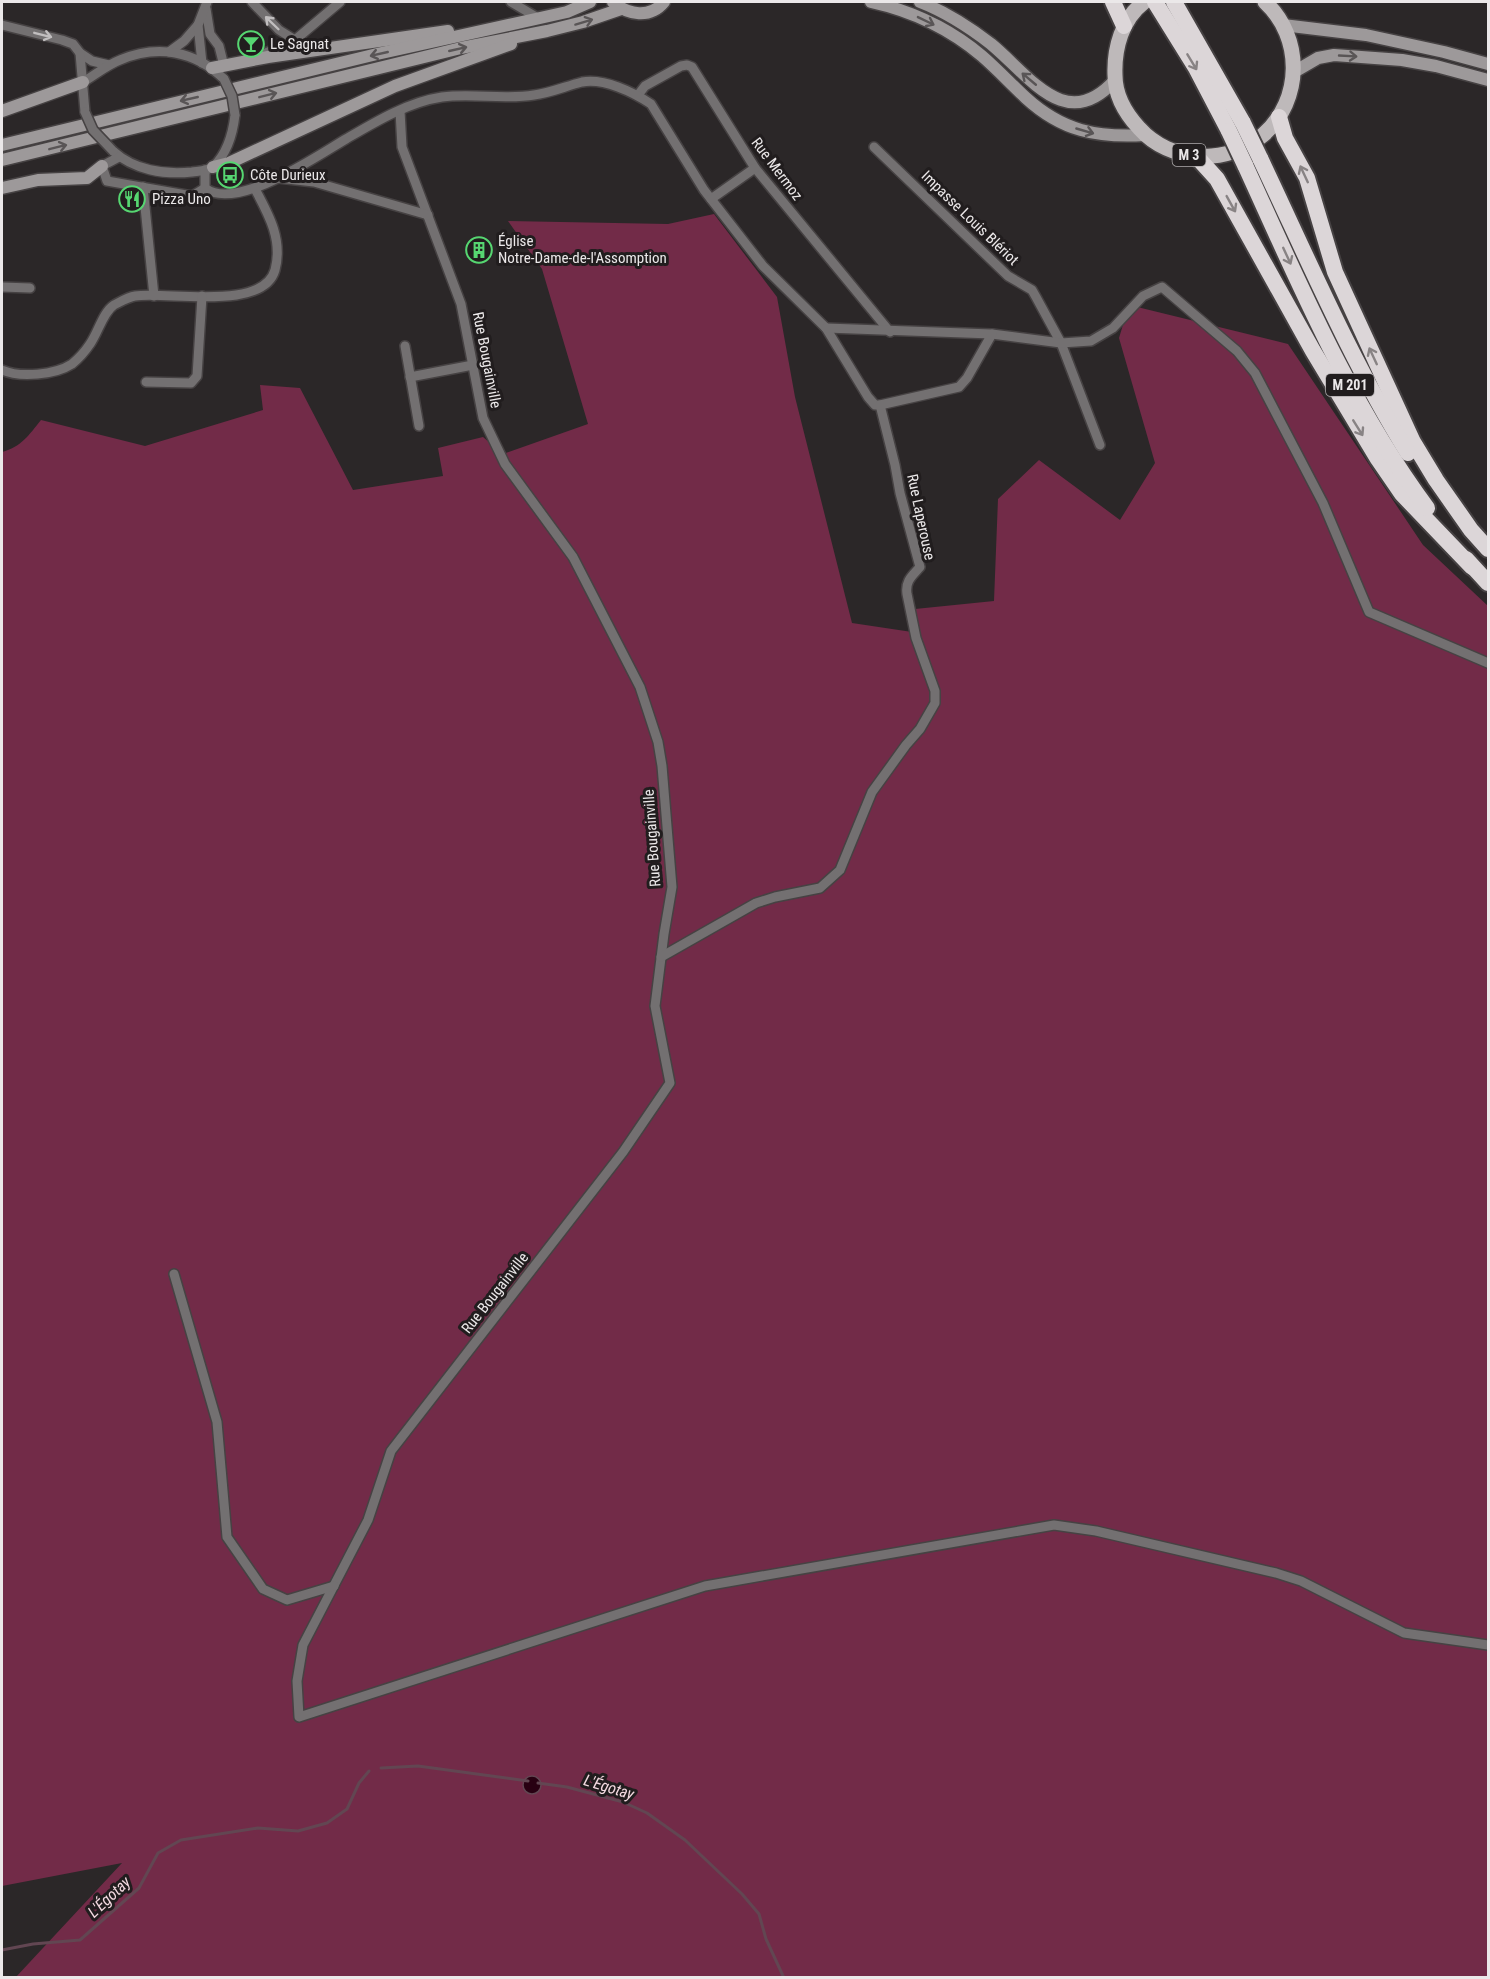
<svg xmlns="http://www.w3.org/2000/svg" width="1490" height="1979" font-family="'Roboto Condensed',sans-serif">
	<style>
		.green { fill: #722b48 }
		.water { fill: #280012; stroke: #624652; stroke-width: 1.5 }
		.lines { fill: none; stroke-linecap: round; stroke-linejoin: round }
		.stream { stroke: #624652; stroke-width: 3 }
		.street-casing { stroke: #464243; stroke-width: 12 }
		.secondary-casing { stroke: #464243; stroke-width: 15 }
		.primary-casing { stroke: #464243; stroke-width: 18 }
		.highway-casing { stroke: #464243; stroke-width: 20 }
		.street { stroke: #737071; stroke-width: 9 }
		.secondary { stroke: #9d999a; stroke-width: 12 }
		.primary { stroke: #beb9ba; stroke-width: 15 }
		.highway { stroke: #dcd6d8; stroke-width: 16 }
		.street-bridge-casing { stroke: #464243; stroke-width: 12; stroke-linecap: butt }
		.highway-bridge-casing { stroke: #464243; stroke-width: 20; stroke-linecap: butt }
		.street-bridge { stroke: #737071; stroke-width: 9 }
		.highway-bridge { stroke: #dcd6d8; stroke-width: 16 }
		.oneway { stroke: #595556 }
		.oneway2 { stroke: #c1bebf }
		.oneway3 { stroke: #888384 }
		.labels { text-anchor: middle; dominant-baseline: central; stroke-width: 6; stroke-linejoin: round; paint-order: stroke }
		.shield { fill: #211d1e; stroke: #aeabac; stroke-width: 1.5 }
		.shield-label { font-size: 14px; font-weight: bold; fill: #ebe8e9 }
		.poi-label { font-size: 15px; fill: #ebe8e9; stroke: #211d1e; text-anchor: start }
		.street-label { font-size: 15px; fill: #ebe8e9; stroke: #211d1e }
		.water-label { font-size: 16px; font-style: italic; fill: #f4dae1; stroke: #211d1e }
	</style>
	<rect width="100%" height="100%" fill="#2b2728"/>
	<path class="green" d="M714 214 777 297 795 397 852 623 912 632 915 609 994 601 998 499 1039 460 1120 520 1155 463 1119 338 1129 305 1288 344 1423 545 1488 606V1977H12H16L122 1863 2 1886V452C21 447 29 435 41 420L145 446 263 410 260 385 300 388 353 490 443 476 438 448 483 437 503 454 588 424 542 269 508 221 668 224Z"/>
	<circle class="water" cx="532" cy="1785" r="9"/>
	<g class="lines">
		<g class="stream">
			<path d="M381 1768 418 1766 528 1781"/>
			<path d="M538 1783 567 1787 623 1802 647 1813 685 1840 742 1894 759 1914 766 1939 784 1978"/>
			<path d="M2 1950 33 1944 80 1940 139 1888 158 1853 181 1840 258 1828 298 1831 327 1823 347 1809 359 1783 369 1771"/>
		</g>
		<g class="street-casing">
			<g id="street">
				<path d="M252 2 279 30 295 40"/>
				<path d="M511 2 538 18"/>
				<path d="M206 9 210 34 219 46 224 66"/>
				<path d="M2 25 62 40 73 44 80 53 92 61 109 65"/>
				<path d="M169 52 184 41 198 25"/>
				<path d="M80 53 85 112"/>
				<path d="M261 55 295 40 340 2"/>
				<path d="M202 63 198 25 207 2"/>
				<path d="M83 82C95 75 107 65 120 60 158 44 195 51 224 79"/>
				<path d="M638 95 645 86 681 66 687 65 692 67 755 168 890 332"/>
				<path d="M400 111 402 147 461 304 483 418 505 464 573 557 640 687 658 742 662 766 672 887 664 934 655 1006 670 1083 623 1152 391 1451 368 1520 303 1645 297 1681 299 1717 705 1586 1054 1525 1096 1531 1276 1573 1301 1581 1404 1633 1488 1645"/>
				<path d="M874 147 1008 276 1032 290 1036 297 1061 343 1100 445"/>
				<path d="M113 151C134 170 164 175 192 172 198 171 209 171 214 166 227 153 233 132 235 115"/>
				<path d="M119 157 102 166 107 181 192 196 205 188"/>
				<path d="M205 170V188C236 212 317 156 346 139 375 122 408 102 442 97 473 93 504 100 534 95 550 93 566 86 582 82 604 78 633 92 651 104L704 190 763 266 826 328 868 397 875 405H880L895 465 900 493 920 567C912 576 905 581 907 594L916 638 935 691V703L920 729 906 745 872 792 840 870 820 888 775 897 756 903 661 957"/>
				<path d="M278 178 314 182 428 215"/>
				<path d="M143 187 154 296"/>
				<path d="M711 199 755 168"/>
				<path d="M2 287 30 288"/>
				<path d="M826 328 992 334 1061 343 1091 341 1113 328 1143 296 1162 287 1237 351 1255 373 1323 503 1369 612 1488 663"/>
				<path d="M405 346 419 426"/>
				<path d="M2 370C20 378 55 375 72 364 78 359 86 350 90 344 98 333 103 312 114 305 120 302 128 297 135 296 167 291 263 312 275 270 283 240 269 215 255 189"/>
				<path d="M410 377 473 365"/>
				<path d="M146 382 191 383 197 376 202 296"/>
				<path d="M880 405 959 387 967 378 992 334"/>
				<path d="M174 1274 217 1422 227 1537 263 1589 287 1600 334 1586"/>
			</g>
		</g>
		<g class="secondary-casing">
			<g id="secondary">
				<path d="M613 2C628 15 650 19 664 2"/>
				<path d="M871 2C912 11 950 29 982 56 997 69 1011 84 1026 98 1062 131 1097 138 1145 135"/>
				<path d="M920 2C946 12 969 27 991 44 1029 75 1066 135 1115 80"/>
				<path d="M1283 25 1366 35 1444 52 1488 64"/>
				<path d="M212 68 268 57 448 31"/>
				<path d="M1294 72 1318 58 1334 55 1402 60 1436 66 1488 80"/>
				<path d="M2 111 83 82"/>
				<path d="M2 145 377 54 567 12 590 2"/>
				<path d="M2 160 461 48 547 31 583 22 621 9"/>
				<path d="M213 167 229 163 395 86 511 44"/>
				<path d="M2 188 38 180 87 178 102 166"/>
			</g>
		</g>
		<g class="primary-casing">
			<path id="primary" d="M1144 2C1122 19 1114 48 1115 75 1115 95 1126 114 1139 128 1170 163 1227 166 1263 135 1303 100 1303 37 1265 2"/>
		</g>
		<g class="highway-casing">
			<g id="highway">
				<path d="M1113 2 1124 26"/>
				<path d="M1155 2 1196 68 1229 131"/>
				<path d="M1174 2 1243 123"/>
				<path d="M1279 117 1285 138 1307 178 1335 272 1413 442 1436 480 1471 530 1488 549"/>
				<path d="M1197 157 1217 179 1313 351 1378 459 1402 494 1472 567"/>
				<path d="M1260 158C1307 257 1350 359 1408 453"/>
				<path d="M1245 165C1299 283 1349 403 1427 508"/>
				<path d="M1466 559 1488 583"/>
			</g>
		</g>
		<use href="#street" class="street"/>
		<use href="#secondary" class="secondary"/>
		<use href="#primary" class="primary"/>
		<use href="#highway" class="highway"/>
		<g class="street-bridge-casing">
			<g id="street-bridge">
				<path d="M224 79 232 96 235 115"/>
				<path d="M85 112 93 130 113 151"/>
			</g>
		</g>
		<g class="highway-bridge-casing">
			<g id="highway-bridge">
				<path d="M1243 123 1260 158"/>
				<path d="M1229 131 1245 165"/>
			</g>
		</g>
		<use href="#street-bridge" class="street-bridge"/>
		<use href="#highway-bridge" class="highway-bridge"/>
	</g>
	<defs><path id="oneway-shaft" d="M-6 0H5M1.5-3L5.5 0L1.5 3" fill="none" stroke-width="1.6" stroke-linecap="round" stroke-linejoin="round" transform="scale(1.5)"/></defs>
	<g class="oneway">
		<use href="#oneway-shaft" transform="translate(926 21) rotate(26)"/>
		<use href="#oneway-shaft" transform="translate(584 22) rotate(-17)"/>
		<use href="#oneway-shaft" transform="translate(458 49) rotate(-13)"/>
		<use href="#oneway-shaft" transform="translate(379 54) rotate(167)"/>
		<use href="#oneway-shaft" transform="translate(1348 56) rotate(3)"/>
		<use href="#oneway-shaft" transform="translate(1029 79) rotate(-140)"/>
		<use href="#oneway-shaft" transform="translate(268 95) rotate(-14)"/>
		<use href="#oneway-shaft" transform="translate(189 99) rotate(167)"/>
		<use href="#oneway-shaft" transform="translate(1085 131) rotate(16)"/>
		<use href="#oneway-shaft" transform="translate(58 147) rotate(-14)"/>
	</g>
	<g class="oneway2">
		<use href="#oneway-shaft" transform="translate(272 23) rotate(-136)"/>
		<use href="#oneway-shaft" transform="translate(43 35) rotate(14)"/>
	</g>
	<g class="oneway3">
		<use href="#oneway-shaft" transform="translate(1192 62) rotate(59)"/>
		<use href="#oneway-shaft" transform="translate(1304 174) rotate(-115)"/>
		<use href="#oneway-shaft" transform="translate(1231 204) rotate(61)"/>
		<use href="#oneway-shaft" transform="translate(1287 256) rotate(65)"/>
		<use href="#oneway-shaft" transform="translate(1373 356) rotate(-115)"/>
		<use href="#oneway-shaft" transform="translate(1358 428) rotate(58)"/>
	</g>
	<defs>
		<g id="bar-ring" transform="scale(1.35)"><circle r="9.5" fill="#211d1e" stroke="#56d671" stroke-width="1.5"/><path d="M-6-5H6L.8 .8V4.5H3.5V6h-7V4.5H-.8V.8Z" fill="#56d671"/></g>
		<g id="bus-ring" transform="scale(1.35)"><circle r="9.5" fill="#211d1e" stroke="#56d671" stroke-width="1.5"/><path d="M-5-6H5V4H4V6H2V4H-2V6H-4V4H-5ZM-3.5-4V0h7V-4ZM-3.5 1.2v1.5H-2V1.2ZM2 1.2v1.5H3.5V1.2Z" fill="#56d671"/></g>
		<g id="restaurant-ring" transform="scale(1.35)"><circle r="9.5" fill="#211d1e" stroke="#56d671" stroke-width="1.5"/><path d="M-5-6h1v4h1v-4h1v4h1v-4h1v5L-1.5 .5V6h-2V.5L-5-1ZM5-6V6H3V1.5H1.5Q1.5-4 5-6Z" fill="#56d671"/></g>
		<g id="building-ring" transform="scale(1.35)"><circle r="9.5" fill="#211d1e" stroke="#56d671" stroke-width="1.5"/><path d="M-4-6H4V6H1V3H-1V6H-4ZM-2.5-4.3h1.7v1.8h-1.7ZM.8-4.3h1.7v1.8H.8ZM-2.5-1h1.7V.8h-1.7ZM.8-1h1.7V.8H.8Z" fill="#56d671"/></g>
	</defs>
	<g fill-rule="evenodd">
		<use href="#bar-ring" x="251" y="44"/>
		<use href="#bus-ring" x="230" y="175"/>
		<use href="#restaurant-ring" x="132" y="199"/>
		<use href="#building-ring" x="479" y="250"/>
	</g>
	<g class="labels">
		<g class="shield">
			<rect x="1172.5" y="144" width="33" height="22" rx="4.5"/>
			<rect x="1326" y="374" width="48" height="22" rx="4.5"/>
		</g>
		<g class="shield-label">
			<text x="1189" y="155">M 3</text>
			<text x="1350" y="385">M 201</text>
		</g>
		<g class="poi-label">
			<text x="270" y="44">Le Sagnat</text>
			<text x="250" y="175">Côte Durieux</text>
			<text x="152" y="199">Pizza Uno</text>
			<text x="498" y="241">Église<tspan x="498" dy="17">Notre-Dame-de-l'Assomption</tspan></text>
		</g>
		<g class="street-label">
			<text transform="translate(777 169) rotate(53)">Rue Mermoz</text>
			<text transform="translate(970 218) rotate(44)">Impasse Louis Blériot</text>
			<text transform="translate(487 360) rotate(79)">Rue Bougainville</text>
			<text transform="translate(921 517) rotate(78)">Rue Laperouse</text>
			<text transform="translate(652 838) rotate(-94)">Rue Bougainville</text>
			<text transform="translate(495 1293) rotate(-52)">Rue Bougainville</text>
		</g>
		<g class="water-label">
			<text transform="translate(609 1787) rotate(17)">L'Égotay</text>
			<text transform="translate(109 1897) rotate(-43)">L'Égotay</text>
		</g>
	</g>
	<rect width="1490" height="1979" fill="none" stroke="#ebe8e9" stroke-width="6"/>
</svg>
